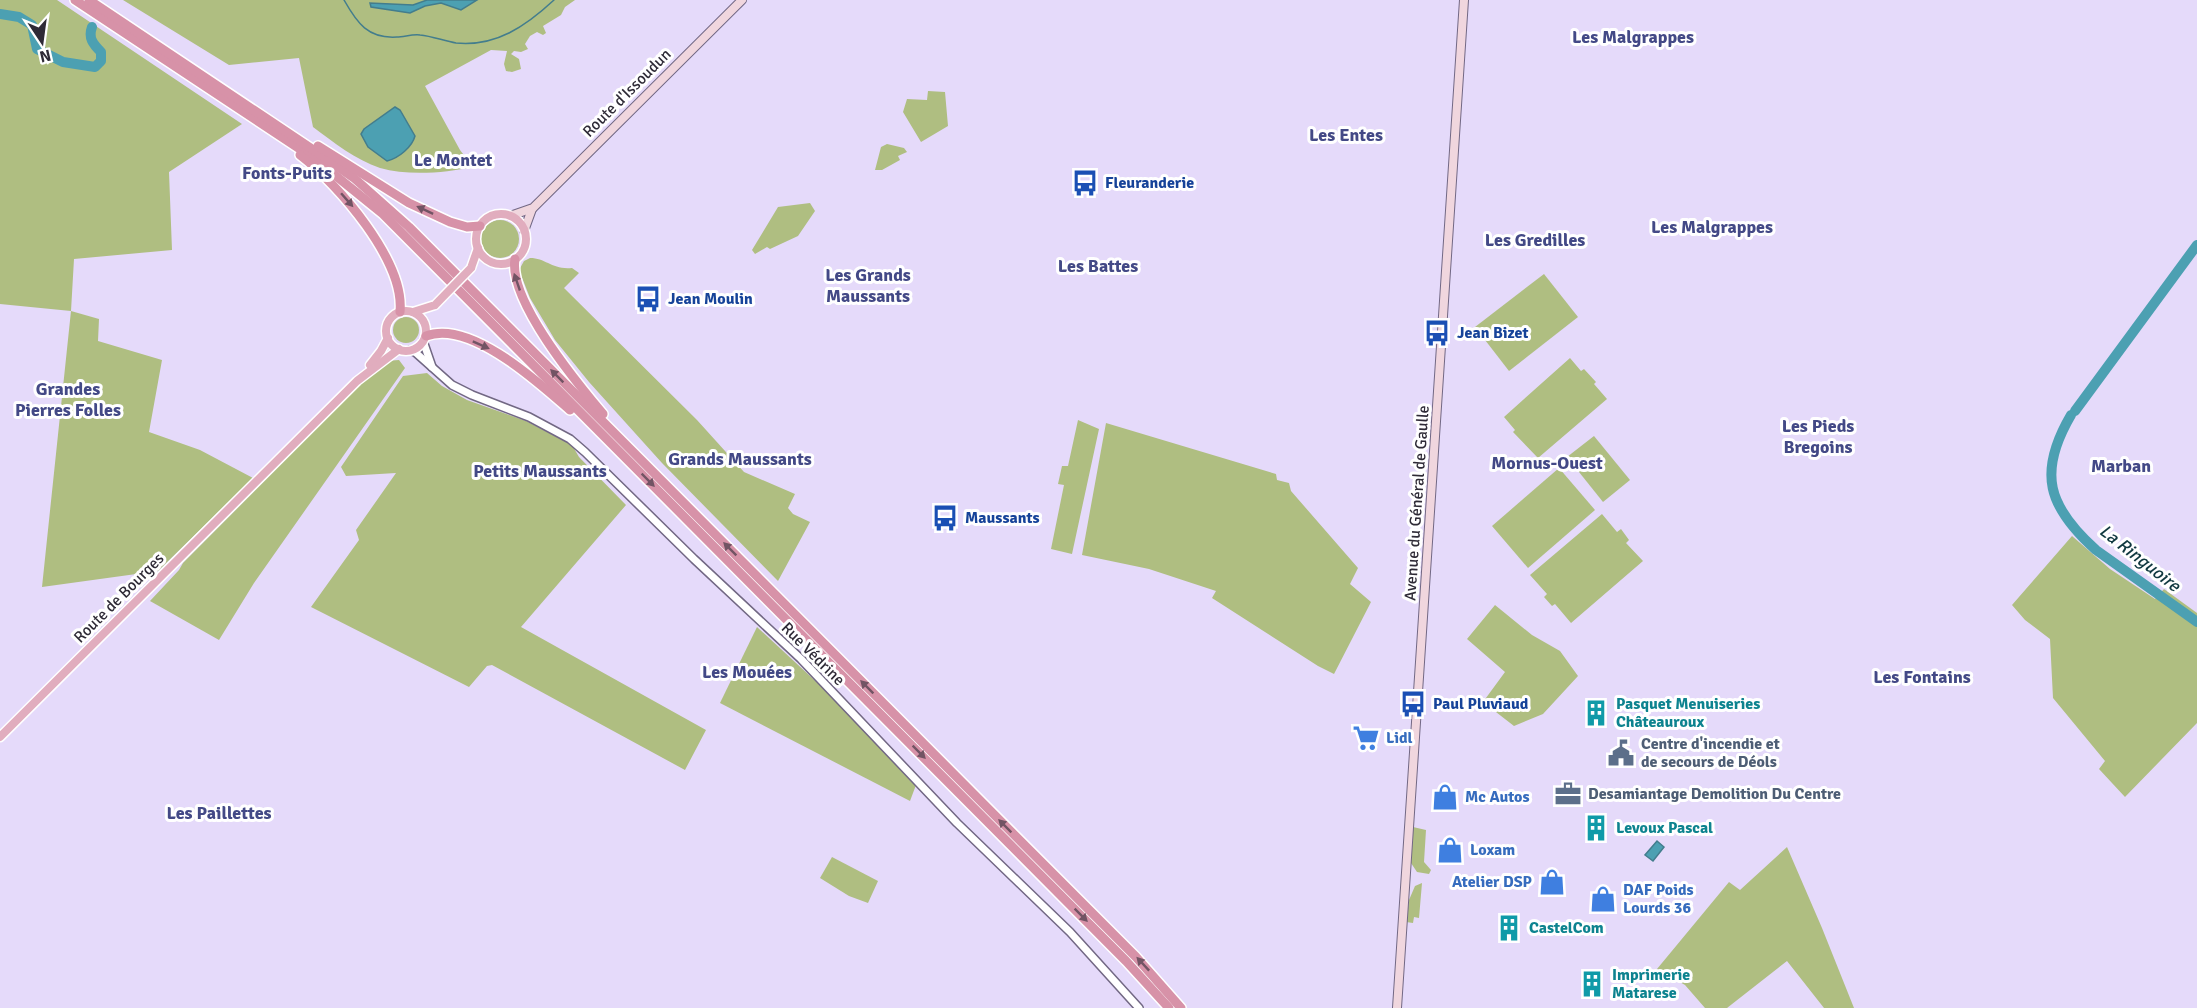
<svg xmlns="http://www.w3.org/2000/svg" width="2197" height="1008" font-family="Signika,sans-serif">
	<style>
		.green { fill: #afbe81 }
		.water { fill: #4ca0b2; stroke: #437d8d; stroke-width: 1.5 }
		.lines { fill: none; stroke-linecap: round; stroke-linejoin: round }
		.stream { stroke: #437d8d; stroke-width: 1.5 }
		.river { stroke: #4ca0b2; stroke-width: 10 }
		.tertiary-casing { stroke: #726884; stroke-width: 10 }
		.secondary-casing { stroke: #726884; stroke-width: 10 }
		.primary-casing { stroke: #fff; stroke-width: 11 }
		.trunk-casing { stroke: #fff; stroke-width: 12 }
		.tertiary { stroke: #fff; stroke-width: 7 }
		.secondary { stroke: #f0d6de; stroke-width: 8 }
		.primary { stroke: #e1adbe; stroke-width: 8 }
		.trunk { stroke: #d792a8; stroke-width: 9 }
		.primary-bridge-casing { stroke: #fff; stroke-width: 11; stroke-linecap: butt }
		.primary-bridge { stroke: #e1adbe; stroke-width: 8 }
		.oneway { fill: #725464 }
		.labels { text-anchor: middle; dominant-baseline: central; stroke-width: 6; stroke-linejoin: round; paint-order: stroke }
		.street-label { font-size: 16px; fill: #2e2a36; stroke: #fff }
		.transit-label { font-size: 16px; font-weight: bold; fill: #164399; stroke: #fff; text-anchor: start }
		.culture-label { font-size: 16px; font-weight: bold; fill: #0d838f; stroke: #fff; text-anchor: start }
		.shop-label { font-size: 16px; font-weight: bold; fill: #366cbe; stroke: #fff; text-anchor: start }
		.service-label { font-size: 16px; font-weight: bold; fill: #4e5e75; stroke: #fff; text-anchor: start }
		.neighbourhood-label { font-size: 18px; font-weight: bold; fill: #434986; stroke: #fff }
		.water-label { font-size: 18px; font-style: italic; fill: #103840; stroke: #fff }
	</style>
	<rect width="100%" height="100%" fill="#e5dafa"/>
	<g class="green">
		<path d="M0 0H57L242 124 169 172 172 250 74 259 71 311 99 319 98 341 162 360 149 432 200 450 253 478 158 571 42 587 71 311 0 304Z"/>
		<path d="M123 0H575L565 7 561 15 543 26 546 33 543 35 537 32 530 36 525 44 528 49 521 52 514 51 511 54 519 59 521 69 512 72 506 71 504 64 507 51 491 50 425 86 460 150 473 167C445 173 408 176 380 168 356 160 333 142 313 127L299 58 229 65Z"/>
		<path d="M928 91 945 92 948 126 921 142 903 112 907 99 927 100Z"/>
		<path d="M887 144 904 148 907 152 898 156 900 160 882 170H875L881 147Z"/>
		<path d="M810 203 815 211 798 236 770 249 767 247 755 254 752 250 778 207Z"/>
		<circle cx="500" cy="239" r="19"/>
		<path d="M530 258C546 258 552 270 572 268L579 273 564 288 697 420 744 472 795 494 788 508 793 514 810 522 778 581 662 463 589 382 555 340 530 298 519 270 524 261Z"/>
		<path d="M1544 274 1578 317 1509 371 1475 327Z"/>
		<circle cx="406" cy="330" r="13"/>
		<path d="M1570 358 1581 371 1584 369 1596 382 1594 384 1607 399 1538 458 1513 432 1515 430 1504 417Z"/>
		<path d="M399 360 405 368 254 583 219 640 150 601 179 570 183 563 362 383 386 361Z"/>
		<path d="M427 373 442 386 467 400 526 421 572 445 579 457 626 505 521 627 706 730 685 770 492 665 487 666 469 687 311 607 359 540 356 530 396 473 346 476 341 467 403 376Z"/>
		<path d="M1078 420 1099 429 1072 554 1051 549 1064 485 1058 484 1062 466H1068Z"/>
		<path d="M1106 423 1276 474 1277 480 1289 483 1291 491 1358 568 1350 584 1371 602 1334 674 1318 666 1212 598 1216 591 1149 569 1082 555Z"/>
		<path d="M1594 436 1630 480 1603 502 1567 457Z"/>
		<path d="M1559 468 1595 510 1528 568 1492 526Z"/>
		<path d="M1602 514 1617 532 1621 529 1629 540 1626 543 1643 561 1571 623 1555 604 1552 606 1544 597 1547 594 1530 575Z"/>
		<path d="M2072 536 2110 569 2155 599 2164 589 2197 613V723L2125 797 2099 769 2105 761 2053 698 2050 639 2025 620 2012 605Z"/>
		<path d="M1495 605 1532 635 1560 651 1578 676 1543 714 1514 726 1483 702 1505 672 1467 639Z"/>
		<path d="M757 627 823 688 916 785 910 801 720 703Z"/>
		<path d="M1413 827 1426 830 1424 862 1431 870 1429 874 1417 872 1411 863Z"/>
		<path d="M1787 847 1822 928 1854 1008H1824L1787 961 1727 1008H1705L1685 985 1657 969 1729 882 1740 890Z"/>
		<path d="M832 857 878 881 868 903 849 896 820 878Z"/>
		<path d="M1422 883 1419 918 1414 917 1413 923 1406 922 1409 900 1415 886Z"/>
	</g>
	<g class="water">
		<path d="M427 0C444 0 460 0 477 0L461 10 441 3 425 6 410 13 371 7 370 3 413 5Z"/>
		<path d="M395 107 400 110 415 136C412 147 399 158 387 161L368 147 361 134 364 129Z"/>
		<path d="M1657 841 1664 847 1653 861 1645 855Z"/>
	</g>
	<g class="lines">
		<path class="stream" d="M344 0C357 23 368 39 397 37 404 37 412 34 420 35 432 36 444 41 456 43 496 47 526 26 554 0"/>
		<g class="river">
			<path d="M0 14 19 17 32 25 37 49 63 62 95 67 101 61V52C93 44 88 38 92 27"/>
			<path d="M2075 411 2197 245"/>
			<path d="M2071 415C2037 473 2048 507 2096 550L2197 622"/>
		</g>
		<g class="tertiary-casing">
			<g id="tertiary">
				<path d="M423 341 432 367"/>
				<path d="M410 350 415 352 452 385 472 395 529 417 570 439 585 452 694 559 801 659 957 823 1070 932 1139 1008"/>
			</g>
		</g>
		<g class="secondary-casing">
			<g id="secondary">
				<path d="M510 216 533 208 742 0"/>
				<path d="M524 231 532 209"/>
				<path d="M1397 1008 1464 0"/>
			</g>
		</g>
		<g class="primary-casing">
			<g id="primary">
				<circle cx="501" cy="239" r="25"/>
				<path d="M471 268 478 248"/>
				<circle cx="406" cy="331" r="20"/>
				<path d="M413 312 435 305"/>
				<path d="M370 365 381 351 388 338"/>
				<path d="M0 737 357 381 399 349"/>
			</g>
		</g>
		<g class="trunk-casing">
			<g id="trunk">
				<path d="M75 0 315 159 383 214 1126 961 1169 1008"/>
				<path d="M89 0 318 153 354 178 409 227 1136 957 1181 1008"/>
				<path d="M318 146 409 203 450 222 467 227 480 226"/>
				<path d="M300 155C338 184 405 261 400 312"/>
				<path d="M515 259C508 300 577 383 603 414"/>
				<path d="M426 336C470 319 539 383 570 410"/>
			</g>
		</g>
		<use href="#tertiary" class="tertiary"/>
		<use href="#secondary" class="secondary"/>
		<use href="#primary" class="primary"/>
		<use href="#trunk" class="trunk"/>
		<g class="primary-bridge-casing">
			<path id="primary-bridge" d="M435 305 471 268"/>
		</g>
		<use href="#primary-bridge" class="primary-bridge"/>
	</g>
	<defs><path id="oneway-solid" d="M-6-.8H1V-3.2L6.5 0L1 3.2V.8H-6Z" transform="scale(1.5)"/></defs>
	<g class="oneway">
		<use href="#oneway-solid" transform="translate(347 200) rotate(49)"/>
		<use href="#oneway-solid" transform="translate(425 210) rotate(-155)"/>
		<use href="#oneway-solid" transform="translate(517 282) rotate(-109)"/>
		<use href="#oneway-solid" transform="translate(481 345) rotate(24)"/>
		<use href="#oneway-solid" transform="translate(557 376) rotate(-135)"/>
		<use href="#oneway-solid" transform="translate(648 480) rotate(45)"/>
		<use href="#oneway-solid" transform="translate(730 549) rotate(-135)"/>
		<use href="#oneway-solid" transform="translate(867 687) rotate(-135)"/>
		<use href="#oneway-solid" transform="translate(919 752) rotate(45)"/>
		<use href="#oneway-solid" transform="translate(1005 826) rotate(-135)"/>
		<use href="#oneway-solid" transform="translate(1081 915) rotate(45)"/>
		<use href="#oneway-solid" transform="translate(1143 964) rotate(-133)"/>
	</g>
	<defs>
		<g id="bus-bare" transform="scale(2.07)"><path d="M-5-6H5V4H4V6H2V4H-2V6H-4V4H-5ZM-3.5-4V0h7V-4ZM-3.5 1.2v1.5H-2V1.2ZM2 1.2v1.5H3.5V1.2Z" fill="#1a4fb4" stroke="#fff" stroke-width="2.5" paint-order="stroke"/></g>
		<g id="building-bare" transform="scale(2.07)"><path d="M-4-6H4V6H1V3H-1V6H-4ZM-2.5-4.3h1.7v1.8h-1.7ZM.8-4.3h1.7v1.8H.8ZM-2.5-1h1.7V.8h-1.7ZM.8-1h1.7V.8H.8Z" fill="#0f9aa8" stroke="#fff" stroke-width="2.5" paint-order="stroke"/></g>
		<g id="supermarket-bare" transform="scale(2.07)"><path d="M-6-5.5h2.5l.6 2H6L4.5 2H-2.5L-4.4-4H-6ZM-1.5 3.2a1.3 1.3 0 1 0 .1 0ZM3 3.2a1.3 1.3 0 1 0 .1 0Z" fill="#3f7fe0" stroke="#fff" stroke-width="2.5" paint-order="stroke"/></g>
		<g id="civic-bare" transform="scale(2.07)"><path d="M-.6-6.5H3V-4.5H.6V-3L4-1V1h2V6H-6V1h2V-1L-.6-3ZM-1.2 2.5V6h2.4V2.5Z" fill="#5c6f8a" stroke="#fff" stroke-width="2.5" paint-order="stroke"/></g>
		<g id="office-bare" transform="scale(2.07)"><path d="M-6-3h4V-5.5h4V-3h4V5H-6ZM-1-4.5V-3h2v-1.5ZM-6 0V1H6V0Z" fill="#5c6f8a" stroke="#fff" stroke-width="2.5" paint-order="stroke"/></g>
		<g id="shop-bare" transform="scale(2.07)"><path d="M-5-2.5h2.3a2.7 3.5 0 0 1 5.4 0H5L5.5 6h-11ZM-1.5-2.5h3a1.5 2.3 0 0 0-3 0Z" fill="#3f7fe0" stroke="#fff" stroke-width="2.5" paint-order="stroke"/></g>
	</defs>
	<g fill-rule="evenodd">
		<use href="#bus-bare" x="1085" y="183"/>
		<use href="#bus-bare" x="648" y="299"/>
		<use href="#bus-bare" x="1437" y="333"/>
		<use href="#bus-bare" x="945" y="518"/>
		<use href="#bus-bare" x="1413" y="704"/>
		<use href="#building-bare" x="1596" y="713"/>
		<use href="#supermarket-bare" x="1366" y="738"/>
		<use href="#civic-bare" x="1621" y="753"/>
		<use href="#office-bare" x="1568" y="794"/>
		<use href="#shop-bare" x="1445" y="797"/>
		<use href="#building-bare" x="1596" y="828"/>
		<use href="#shop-bare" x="1450" y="850"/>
		<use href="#shop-bare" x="1552" y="882"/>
		<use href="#shop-bare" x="1603" y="899"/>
		<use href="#building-bare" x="1509" y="928"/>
		<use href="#building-bare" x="1592" y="984"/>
	</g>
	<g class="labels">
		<g class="street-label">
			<text transform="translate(627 93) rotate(-45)">Route d'Issoudun</text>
			<text transform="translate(1417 503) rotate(-86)">Avenue du Général de Gaulle</text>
			<text transform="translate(119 598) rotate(-45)">Route de Bourges</text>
			<text transform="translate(813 654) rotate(45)">Rue Védrine</text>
		</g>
		<g class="transit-label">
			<text x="1105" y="183">Fleuranderie</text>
			<text x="668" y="299">Jean Moulin</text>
			<text x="1457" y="333">Jean Bizet</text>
			<text x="965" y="518">Maussants</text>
			<text x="1433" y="704">Paul Pluviaud</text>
		</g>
		<g class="culture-label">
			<text x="1616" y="704">Pasquet Menuiseries<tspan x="1616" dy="18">Châteauroux</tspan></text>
			<text x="1616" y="828">Levoux Pascal</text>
			<text x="1529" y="928">CastelCom</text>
			<text x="1612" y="975">Imprimerie<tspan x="1612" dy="18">Matarese</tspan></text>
		</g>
		<g class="shop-label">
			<text x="1386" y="738">Lidl</text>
			<text x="1465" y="797">Mc Autos</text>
			<text x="1470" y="850">Loxam</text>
			<text x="1532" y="882" text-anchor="end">Atelier DSP</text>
			<text x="1623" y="890">DAF Poids<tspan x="1623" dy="18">Lourds 36</tspan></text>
		</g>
		<g class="service-label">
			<text x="1641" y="744">Centre d'incendie et<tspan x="1641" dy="18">de secours de Déols</tspan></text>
			<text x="1588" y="794">Desamiantage Demolition Du Centre</text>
		</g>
		<g class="neighbourhood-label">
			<text x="1633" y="37">Les Malgrappes</text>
			<text x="1346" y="135">Les Entes</text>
			<text x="453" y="160">Le Montet</text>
			<text x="287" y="173">Fonts-Puits</text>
			<text x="1712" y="227">Les Malgrappes</text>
			<text x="1535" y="240">Les Gredilles</text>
			<text x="1098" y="266">Les Battes</text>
			<text x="868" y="275">Les Grands<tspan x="868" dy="21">Maussants</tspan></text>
			<text x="68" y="389">Grandes<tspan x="68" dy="21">Pierres Folles</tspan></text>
			<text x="1818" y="426">Les Pieds<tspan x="1818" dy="21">Bregoins</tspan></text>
			<text x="740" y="459">Grands Maussants</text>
			<text x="1547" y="463">Mornus-Ouest</text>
			<text x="2121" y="466">Marban</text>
			<text x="540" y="471">Petits Maussants</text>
			<text x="747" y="672">Les Mouées</text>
			<text x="1922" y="677">Les Fontains</text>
			<text x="219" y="813">Les Paillettes</text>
		</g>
		<g class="water-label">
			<text transform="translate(2140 558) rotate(38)">La Ringuoire</text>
		</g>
	</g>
	<g transform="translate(42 42) rotate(167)" stroke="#ffffff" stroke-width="4.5" paint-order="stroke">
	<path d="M0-4.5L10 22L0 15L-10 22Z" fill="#2e2a36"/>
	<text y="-9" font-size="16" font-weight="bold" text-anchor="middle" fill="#2e2a36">N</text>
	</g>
</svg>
